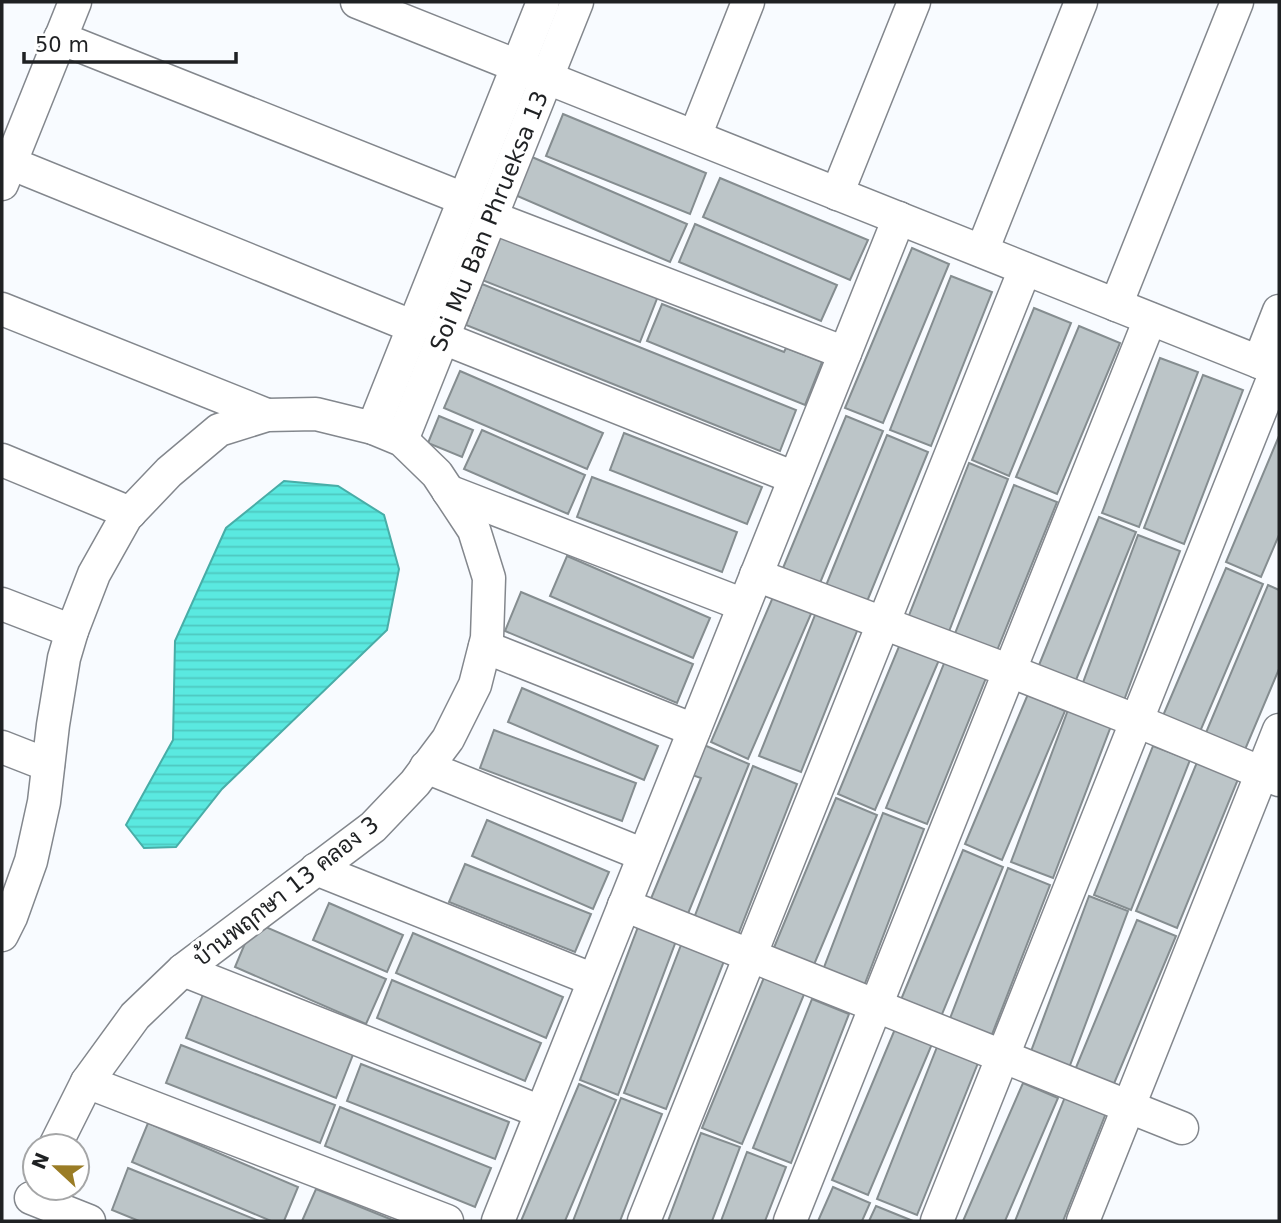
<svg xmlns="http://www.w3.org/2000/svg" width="1281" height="1223" font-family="'DejaVu Sans',Sarabun,sans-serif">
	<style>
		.water { fill: url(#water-rules); stroke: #48ada7; stroke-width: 2 }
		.building { fill: #bcc5c8; stroke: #858d90; stroke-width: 2 }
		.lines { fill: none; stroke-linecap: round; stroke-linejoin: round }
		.street-casing { stroke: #83878d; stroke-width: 35 }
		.street { stroke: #fff; stroke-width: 32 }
		.labels { text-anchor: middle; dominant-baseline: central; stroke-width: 7; stroke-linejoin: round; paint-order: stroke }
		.street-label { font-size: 23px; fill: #1f2123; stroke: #fff }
	</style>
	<defs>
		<pattern id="water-rules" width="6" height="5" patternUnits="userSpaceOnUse" patternTransform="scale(1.75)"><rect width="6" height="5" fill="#5ae9e0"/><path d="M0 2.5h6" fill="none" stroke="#4ec8c0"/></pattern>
	</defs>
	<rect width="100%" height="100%" fill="#f8fbff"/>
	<path class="water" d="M284 481 338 486 384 515 399 569 387 630 222 789 176 847 144 848 126 825 173 740 175 641 226 528Z"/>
	<g class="building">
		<path d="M563 114 706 173 690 214 546 156Z"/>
		<path d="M532 157 687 224 670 262 515 195Z"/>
		<path d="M720 178 868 240 850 280 703 217Z"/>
		<path d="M695 224 837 285 821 321 679 262Z"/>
		<path d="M500 234 658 296 640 342 482 280Z"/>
		<path d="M912 248 949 264 883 423 845 408Z"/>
		<path d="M951 276 992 292 931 446 890 430Z"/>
		<path d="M482 284 796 410 780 451 466 325Z"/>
		<path d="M662 304 784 352 786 348 822 362 805 405 647 341Z"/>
		<path d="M1034 308 1071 323 1009 476 972 460Z"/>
		<path d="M1079 326 1120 343 1057 494 1016 477Z"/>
		<path d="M1160 358 1198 372 1139 527 1102 513Z"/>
		<path d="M460 371 603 433 587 469 444 408Z"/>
		<path d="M1203 375 1243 390 1184 544 1144 528Z"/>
		<path d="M439 416 473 430 462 457 428 443Z"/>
		<path d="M846 416 883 431 820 583 783 568Z"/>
		<path d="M482 430 585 475 568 514 464 469Z"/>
		<path d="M624 433 762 487 747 524 610 470Z"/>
		<path d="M887 435 928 452 866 604 825 588Z"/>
		<path d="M1279 436V535L1261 577 1226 562Z"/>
		<path d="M969 463 1008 479 948 634 908 618Z"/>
		<path d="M592 477 737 532 722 572 577 517Z"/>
		<path d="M1014 485 1057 502 996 653 954 636Z"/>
		<path d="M1099 517 1136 532 1074 685 1037 670Z"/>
		<path d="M1138 535 1180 551 1123 703 1081 688Z"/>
		<path d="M567 556 710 618 693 658 550 596Z"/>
		<path d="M1226 568 1263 584 1199 734 1162 718Z"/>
		<path d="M1268 585 1279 590V669L1244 752 1205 735Z"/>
		<path d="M776 590 814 607 748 759 711 742Z"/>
		<path d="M521 592 693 664 677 703 505 631Z"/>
		<path d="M819 605 861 621 801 772 759 756Z"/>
		<path d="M900 644 939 660 875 810 838 794Z"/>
		<path d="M947 656 988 673 927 824 886 808Z"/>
		<path d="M522 688 658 746 644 780 508 722Z"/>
		<path d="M1028 694 1065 711 1002 860 965 844Z"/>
		<path d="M1068 710 1111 726 1053 878 1011 862Z"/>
		<path d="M494 730 636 783 622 821 480 768Z"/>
		<path d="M704 745 749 764 687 916 650 901 701 778 692 775Z"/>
		<path d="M1153 746 1190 760 1131 910 1094 895Z"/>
		<path d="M1200 755 1241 772 1177 928 1136 911Z"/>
		<path d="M753 766 797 784 738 935 694 918Z"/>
		<path d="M836 798 877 815 813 967 773 950Z"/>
		<path d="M883 813 924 829 864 986 823 970Z"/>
		<path d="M487 820 609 872 593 909 472 856Z"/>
		<path d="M963 850 1003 867 940 1019 900 1002Z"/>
		<path d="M465 864 591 914 575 952 449 902Z"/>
		<path d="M1008 868 1050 885 991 1037 949 1021Z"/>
		<path d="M1089 896 1128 911 1069 1068 1030 1054Z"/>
		<path d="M329 903 403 935 387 972 313 940Z"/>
		<path d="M641 919 679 933 618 1095 580 1080Z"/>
		<path d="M1137 920 1176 936 1113 1086 1075 1070Z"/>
		<path d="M254 922 386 979 366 1024 235 967Z"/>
		<path d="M413 933 563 997 546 1038 396 973Z"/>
		<path d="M681 945 724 961 666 1109 624 1093Z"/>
		<path d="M765 975 805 992 742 1144 702 1128Z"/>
		<path d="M392 980 541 1043 525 1081 377 1018Z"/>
		<path d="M204 992 354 1052 336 1098 186 1038Z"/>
		<path d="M812 999 849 1014 791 1163 753 1148Z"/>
		<path d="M895 1029 932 1044 868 1195 832 1180Z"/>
		<path d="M181 1045 335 1105 320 1143 166 1083Z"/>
		<path d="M937 1047 978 1063 917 1215 877 1199Z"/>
		<path d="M361 1064 509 1122 495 1159 347 1101Z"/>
		<path d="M1023 1083 1058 1098 1005 1221H963Z"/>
		<path d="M579 1084 616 1100 565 1221H521Z"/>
		<path d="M1067 1092 1108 1108 1063 1221H1015Z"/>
		<path d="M621 1098 662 1114 620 1221H573Z"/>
		<path d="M340 1107 491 1168 475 1207 325 1146Z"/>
		<path d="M148 1123 298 1187 284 1221H271L132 1162Z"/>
		<path d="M701 1133 740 1147 712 1221H668Z"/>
		<path d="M747 1152 786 1167 765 1221H721Z"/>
		<path d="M128 1168 259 1221H139L112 1210Z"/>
		<path d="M833 1187 870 1203 862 1221H818Z"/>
		<path d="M316 1189 395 1221H302Z"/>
		<path d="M876 1206 913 1221H869Z"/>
	</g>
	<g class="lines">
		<g class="street-casing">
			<g id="street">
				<path d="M357 2 1279 370"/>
				<path d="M60 38 464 199"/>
				<path d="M695 136 748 2"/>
				<path d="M10 163 414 327"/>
				<path d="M2 184 75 2"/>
				<path d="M837 194 914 2"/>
				<path d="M491 217 845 353"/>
				<path d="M982 251 1081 2"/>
				<path d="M1116 305 1237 2"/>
				<path d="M2 309 267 415"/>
				<path d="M443 338 795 478"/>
				<path d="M1259 362 1279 311"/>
				<path d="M373 428 543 2"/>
				<path d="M402 440 577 2"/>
				<path d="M2 460 130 513"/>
				<path d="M448 491 744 605"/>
				<path d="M756 575 1010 671 1137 721 1279 780"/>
				<path d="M2 604 72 631"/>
				<path d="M485 647 694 730"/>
				<path d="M2 747 48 765"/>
				<path d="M426 767 644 855"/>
				<path d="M316 869 594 980"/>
				<path d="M624 905 1182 1128"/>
				<path d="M2 935 11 917 31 861 44 802 53 725 64 658 72 631 94 574 126 517 169 472 219 430 267 415 316 414 373 428 402 440 437 474 474 530 489 578 487 638 475 685 448 739 415 783 373 827 183 970 135 1016 87 1082 55 1146"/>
				<path d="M183 970 541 1112"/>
				<path d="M87 1082 447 1221"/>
				<path d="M31 1198 89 1221"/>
				<path d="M498 1221 899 218"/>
				<path d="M644 1221 1025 269"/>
				<path d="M790 1221 1150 319"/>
				<path d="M937 1221 1277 369"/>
				<path d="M1083 1221 1279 730"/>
			</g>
		</g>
		<use href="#street" class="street"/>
	</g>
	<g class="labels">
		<g class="street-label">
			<text transform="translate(489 221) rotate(-68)">Soi Mu Ban Phrueksa 13</text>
			<text transform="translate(286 891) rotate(-38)">บ้านพฤกษา 13 คลอง 3</text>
		</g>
	</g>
	<rect width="1281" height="1223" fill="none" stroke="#1f2123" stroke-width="7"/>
	<g transform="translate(56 1167) rotate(292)"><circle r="33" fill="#ffffff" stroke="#a5a6a7" stroke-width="2"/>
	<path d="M0-5L12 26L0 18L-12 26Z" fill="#9a7c25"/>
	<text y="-10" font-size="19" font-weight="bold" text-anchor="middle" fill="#1f2123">N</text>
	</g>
	<path d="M24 52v10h212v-10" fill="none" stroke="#1f2123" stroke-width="3.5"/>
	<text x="35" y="52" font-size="21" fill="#1f2123" stroke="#ffffff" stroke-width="5" paint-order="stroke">50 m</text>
</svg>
